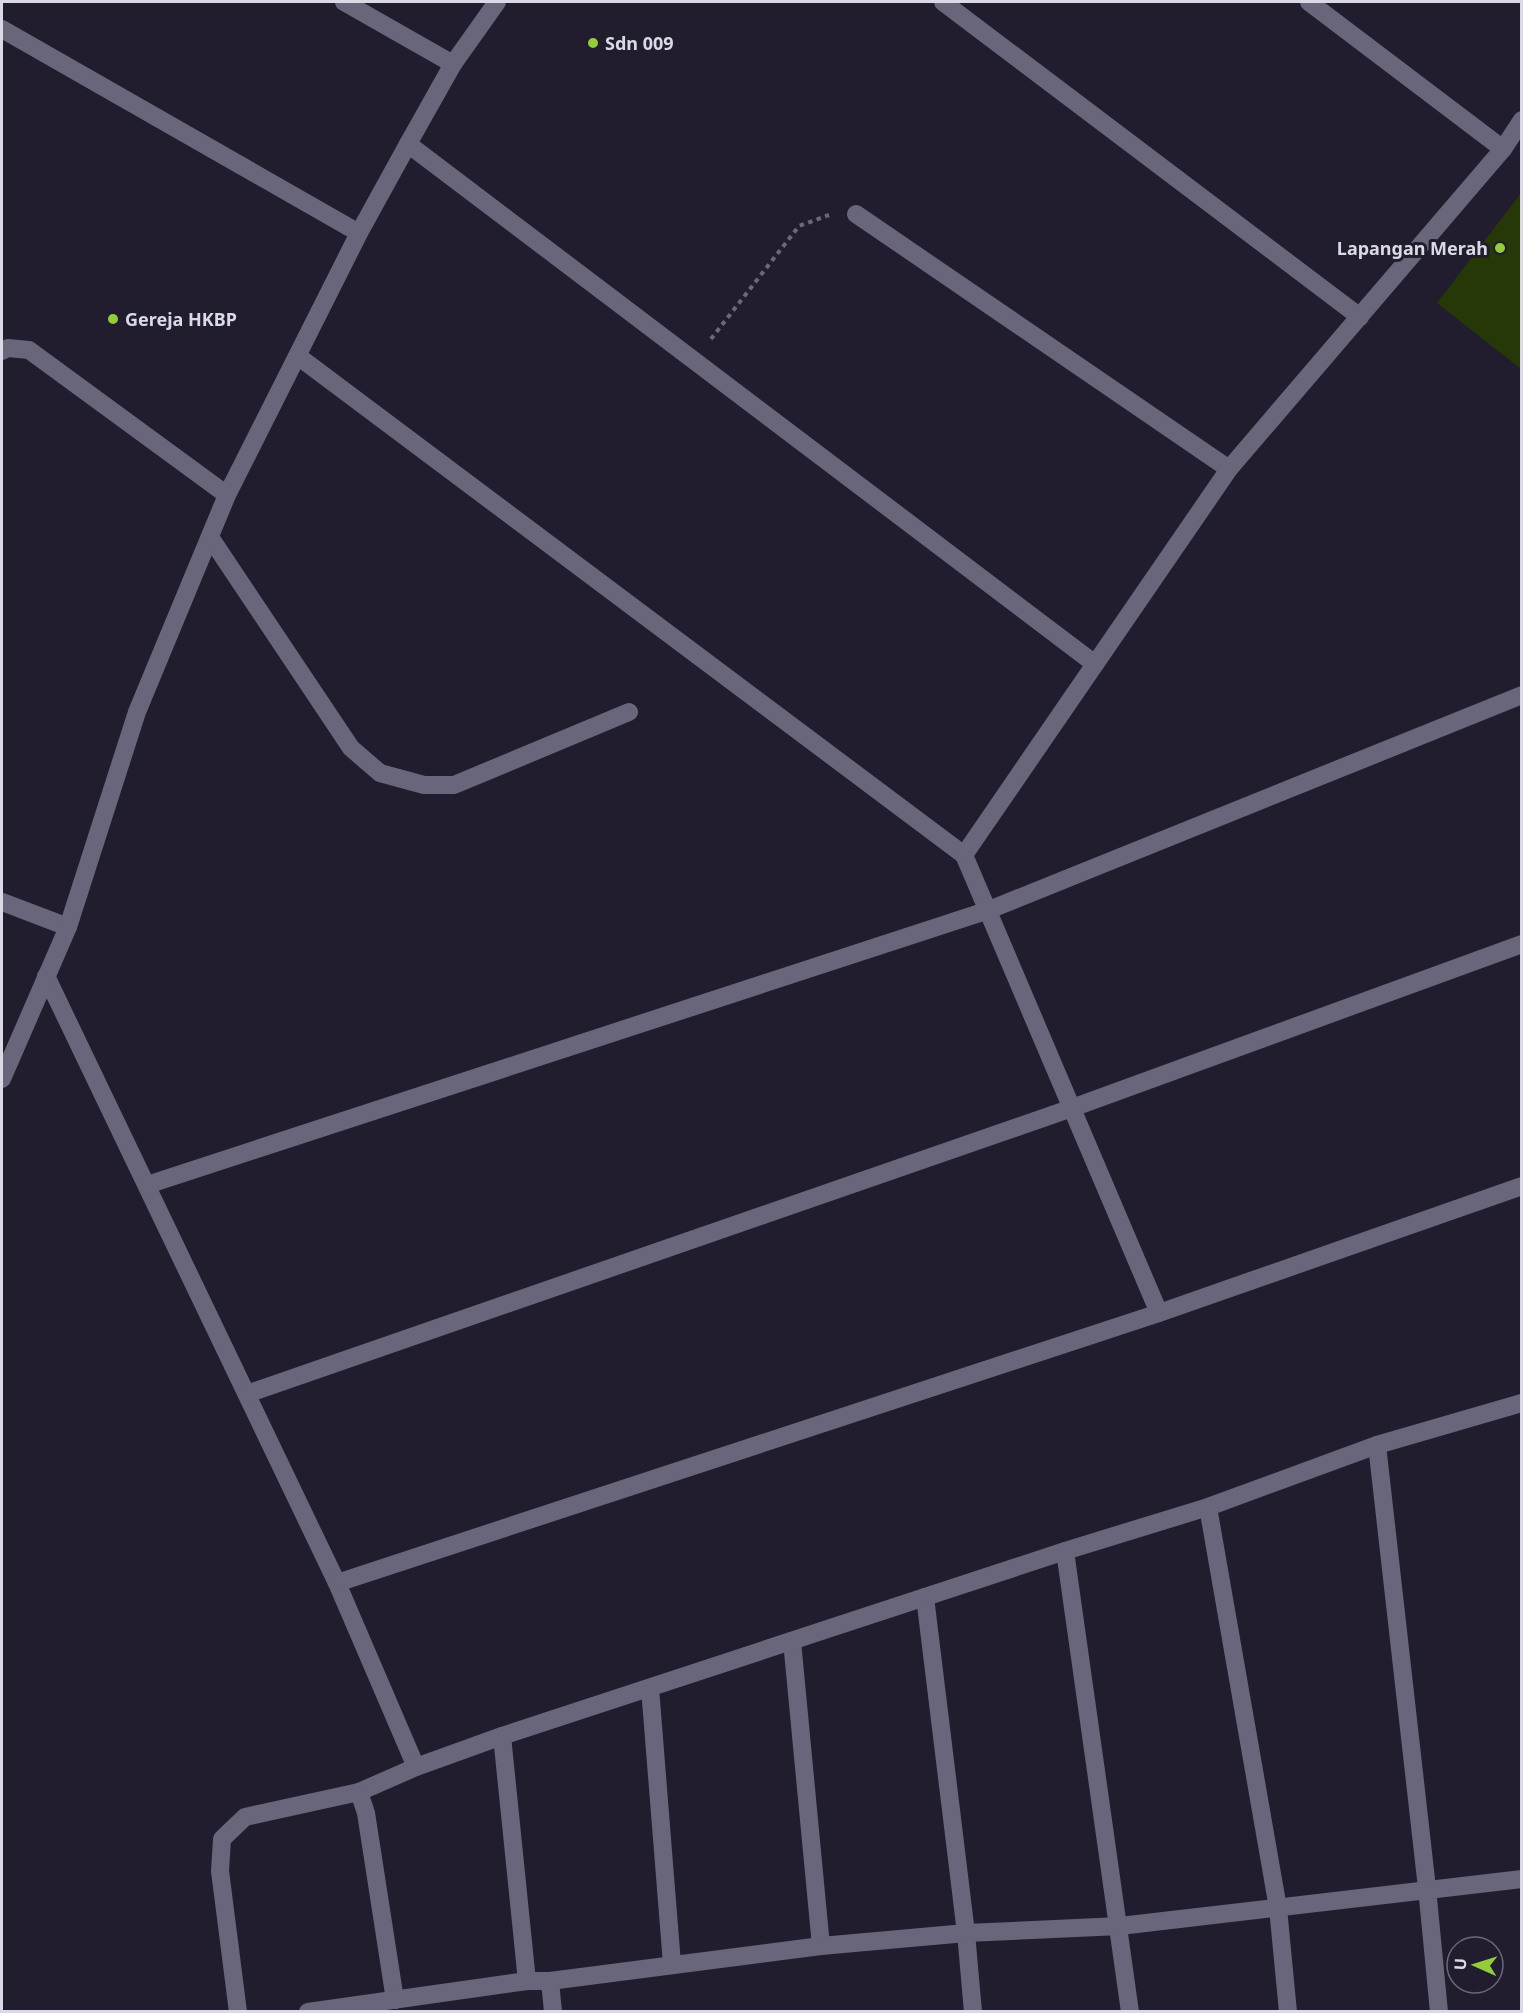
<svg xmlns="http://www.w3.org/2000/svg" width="1523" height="2013" font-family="'Noto Sans',sans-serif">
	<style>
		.green { fill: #263708 }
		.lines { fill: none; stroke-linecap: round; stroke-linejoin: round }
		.path { stroke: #6b6978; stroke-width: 4; stroke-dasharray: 4.5 4.5; stroke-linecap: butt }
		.lane { stroke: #69657a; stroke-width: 18 }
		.street { stroke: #69657a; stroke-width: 18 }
		.secondary { stroke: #69657a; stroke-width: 18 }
		.poi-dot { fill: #95cc3b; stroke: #211d2f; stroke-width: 2 }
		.labels { text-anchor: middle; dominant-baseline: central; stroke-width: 6; stroke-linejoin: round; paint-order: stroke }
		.poi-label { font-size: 18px; font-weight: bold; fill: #dad9e5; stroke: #211d2f; text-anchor: start }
	</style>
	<rect width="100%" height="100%" fill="#211d2f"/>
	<path class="green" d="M1521 193V369L1437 303Z"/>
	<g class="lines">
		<path class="path" d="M711 339 799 226 829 215"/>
		<g class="lane">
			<path d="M2 351 8 348 29 350 227 495"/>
			<path d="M210 537 351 748 380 773 424 785H454L629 712"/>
		</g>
		<g class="street">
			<path d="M344 2 453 64"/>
			<path d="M943 2 1360 317"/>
			<path d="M1309 2 1503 149"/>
			<path d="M2 29 359 233"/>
			<path d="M408 144 1095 664"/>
			<path d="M856 214 1229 469"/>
			<path d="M299 357 964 855 1159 1313"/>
			<path d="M964 855 1229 469 1503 149 1522 120"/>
			<path d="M2 902 68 927"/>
			<path d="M46 976 337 1583 416 1767"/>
			<path d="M147 1185 989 910 1522 695"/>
			<path d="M247 1394 1072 1108 1522 944"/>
			<path d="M1377 1445 1427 1888 1439 2012"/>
			<path d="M1208 1507 1278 1908 1288 2012"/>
			<path d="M1065 1551 1130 2012"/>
			<path d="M337 1583 1159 1313 1522 1186"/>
			<path d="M925 1597 966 1933 973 2012"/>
			<path d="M792 1641 821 1946"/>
			<path d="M650 1688 672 1964"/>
			<path d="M502 1736 527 1981"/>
			<path d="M550 1981 553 2012"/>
			<path d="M395 2000 366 1813 359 1792 416 1767 502 1736 1065 1551 1208 1507 1377 1445 1522 1403"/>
			<path d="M238 2012 220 1871 222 1839 245 1817 359 1792"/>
			<path d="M308 2012 527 1981H550L821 1946 966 1933 1120 1926 1522 1879"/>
		</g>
		<path class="secondary" d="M2 1079 68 927 137 712 227 495 359 233 408 144 453 64 497 2"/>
	</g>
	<g class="poi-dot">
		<circle cx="593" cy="43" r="6"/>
		<circle cx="1500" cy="248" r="6"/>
		<circle cx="113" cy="319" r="6"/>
	</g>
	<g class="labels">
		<g class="poi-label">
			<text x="605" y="43">Sdn 009</text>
			<text x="1488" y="248" text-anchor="end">Lapangan Merah</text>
			<text x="125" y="319">Gereja HKBP</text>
		</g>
	</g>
	<rect width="1523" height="2013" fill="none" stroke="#dad9e5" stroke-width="6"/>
	<g transform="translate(1475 1965) rotate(273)"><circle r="28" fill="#211d2f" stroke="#6b6878" stroke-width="1.5"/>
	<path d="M0-4.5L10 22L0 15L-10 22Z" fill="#95cc3b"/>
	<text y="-9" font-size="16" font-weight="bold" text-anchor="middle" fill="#dad9e5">U</text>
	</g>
</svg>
